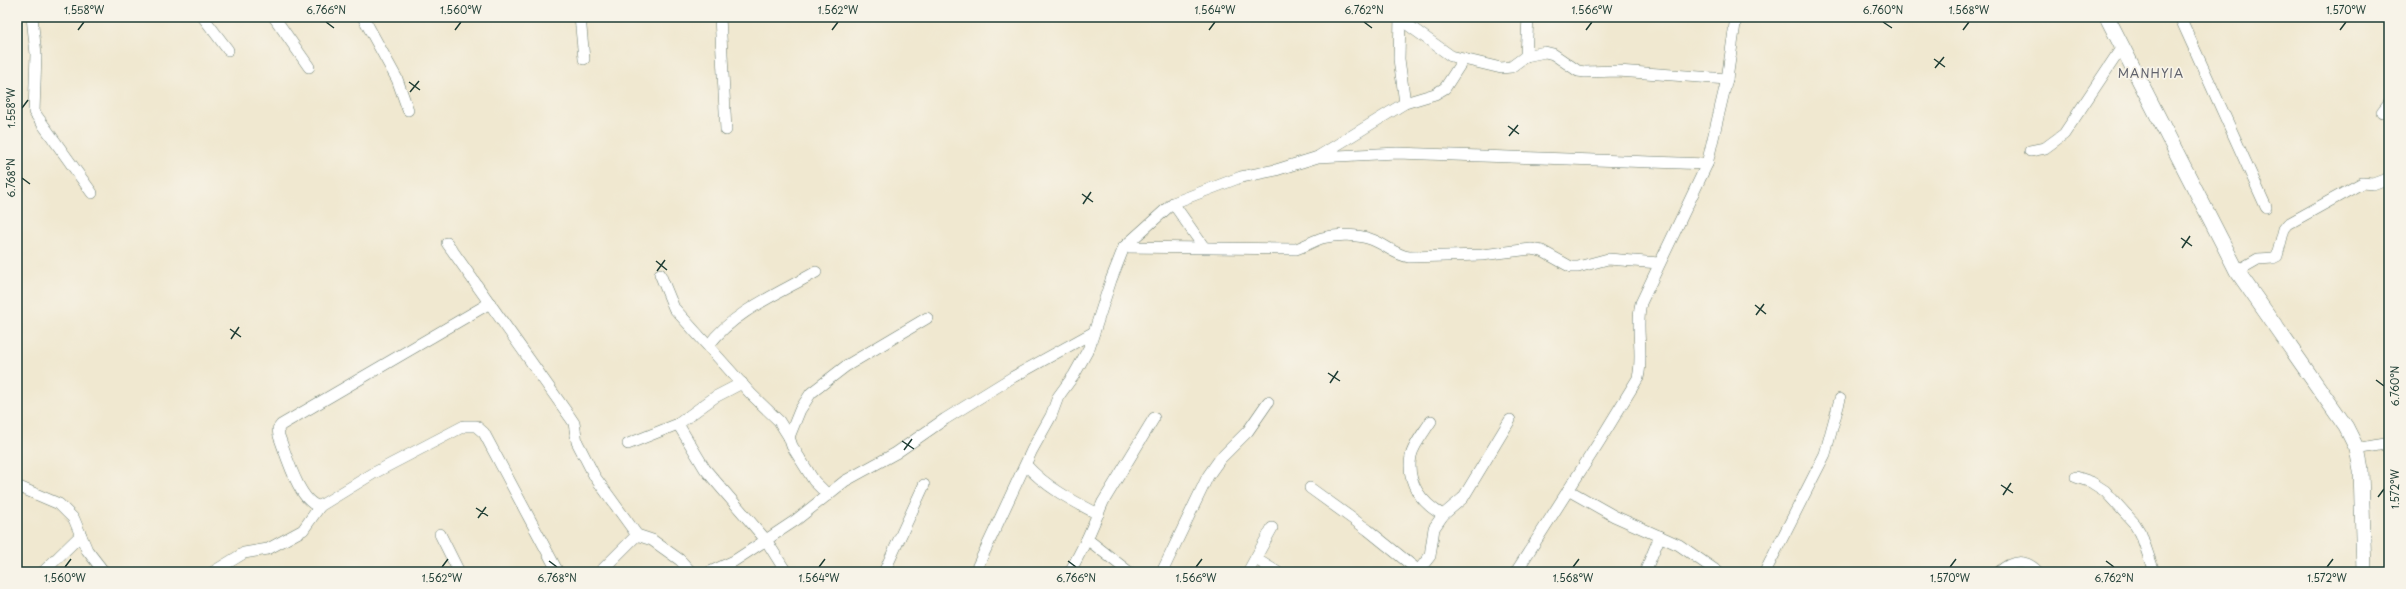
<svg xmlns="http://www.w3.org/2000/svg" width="2406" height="589" font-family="'Playpen Sans',sans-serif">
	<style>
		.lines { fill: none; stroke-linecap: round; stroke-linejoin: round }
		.street-casing { stroke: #68796b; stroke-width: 12 }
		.secondary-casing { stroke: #68796b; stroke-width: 16 }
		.street { stroke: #fff; stroke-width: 11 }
		.secondary { stroke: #fff; stroke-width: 15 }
		.ticks { fill: none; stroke: #1f3d34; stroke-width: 1.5 }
		.labels { text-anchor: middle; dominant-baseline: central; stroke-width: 3.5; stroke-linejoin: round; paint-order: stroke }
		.quarter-label { font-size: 12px; letter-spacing: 1px; fill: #60626c; stroke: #f7f3e8 }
		.neatline { fill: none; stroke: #1f3d34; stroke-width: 1.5 }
		.ticks-label { font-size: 10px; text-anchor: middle; fill: #1f3d34 }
	</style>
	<rect width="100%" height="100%" fill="#f7f3e8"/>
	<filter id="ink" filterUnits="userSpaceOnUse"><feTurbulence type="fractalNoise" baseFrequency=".025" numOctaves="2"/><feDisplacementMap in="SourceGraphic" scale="8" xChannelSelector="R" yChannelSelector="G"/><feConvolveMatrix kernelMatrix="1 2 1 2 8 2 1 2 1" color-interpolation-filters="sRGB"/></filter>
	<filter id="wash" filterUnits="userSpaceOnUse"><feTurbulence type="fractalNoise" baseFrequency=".012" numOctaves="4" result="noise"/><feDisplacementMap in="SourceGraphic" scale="16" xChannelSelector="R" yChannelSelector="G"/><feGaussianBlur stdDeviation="0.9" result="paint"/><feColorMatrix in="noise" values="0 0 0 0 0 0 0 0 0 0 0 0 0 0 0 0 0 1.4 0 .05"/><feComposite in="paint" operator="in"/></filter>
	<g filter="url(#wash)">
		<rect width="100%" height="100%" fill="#f0e8d0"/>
	</g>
	<g filter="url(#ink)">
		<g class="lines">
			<g class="street-casing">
				<g id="street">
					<path d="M32 17 36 54 34 112 92 193"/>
					<path d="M203 17 228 50"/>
					<path d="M274 17 309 67"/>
					<path d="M363 17 397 79 408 110"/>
					<path d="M580 17 584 59"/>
					<path d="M720 17 726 130"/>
					<path d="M1397 17 1451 56 1501 68 1511 67 1526 56 1545 52 1553 54 1578 71 1585 72 1618 71 1727 79"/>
					<path d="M1400 17 1399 59 1405 103"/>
					<path d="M2180 17 2266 207"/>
					<path d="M1526 56 1528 17"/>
					<path d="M2382 112 2389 103"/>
					<path d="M2030 151 2045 148 2064 134 2122 47"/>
					<path d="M1319 156 1405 103 1435 94 1445 88 1463 60"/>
					<path d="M1173 203 1203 246"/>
					<path d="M447 243 570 417 574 423 577 442 595 477 637 535 652 540 680 560 691 572"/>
					<path d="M1124 247 1296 249C1305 246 1313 241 1322 238 1337 234 1358 234 1373 240 1386 245 1395 255 1409 257L1482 255 1531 249 1542 251 1571 267H1578L1608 259 1659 263"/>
					<path d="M2237 271 2258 259 2273 258 2277 256 2284 229 2288 224 2362 183 2373 184 2389 178"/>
					<path d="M660 274 674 308 751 394 779 421 789 437"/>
					<path d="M490 303 281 425 278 429 279 436C286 454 300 505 320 506L374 473 464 426H476L484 433 558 572"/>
					<path d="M709 345C734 311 780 293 816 272"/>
					<path d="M1431 421C1425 431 1413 445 1411 456 1406 482 1421 503 1443 515"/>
					<path d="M678 424 705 469 766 540 796 520 845 481 896 453 945 419 1013 377 1094 332"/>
					<path d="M628 444 678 424 715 397 742 383"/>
					<path d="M2357 449 2389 443"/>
					<path d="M1026 465C1046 487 1071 500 1098 514"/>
					<path d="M2076 477 2091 482 2105 491 2135 524 2141 534 2154 572"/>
					<path d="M17 486 59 504 74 519 87 550 104 572"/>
					<path d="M1310 488 1368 530 1420 572"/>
					<path d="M1568 490 1614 516 1679 545 1718 572"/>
					<path d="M828 495 814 481 792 446 789 437 800 410 811 393 846 366 927 318"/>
					<path d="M440 534 459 572"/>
					<path d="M1256 559 1277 572"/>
					<path d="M1419 570 1430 556 1434 528 1443 515 1463 498 1510 420"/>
					<path d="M43 572 81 535"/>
					<path d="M213 572 244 553 268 549 303 530 320 506"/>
					<path d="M600 572 637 535"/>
					<path d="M710 572 734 561 766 540 786 572"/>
					<path d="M884 572 924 485"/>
					<path d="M975 572 1032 450 1051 416 1058 397 1074 375 1089 348 1111 280 1124 247 1173 203 1241 177 1276 170 1318 157 1397 153 1707 164"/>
					<path d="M1070 572 1087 539"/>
					<path d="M1129 572 1087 539 1103 502 1154 418"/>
					<path d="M1162 572 1208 476 1220 459 1248 431 1268 402"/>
					<path d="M1248 572 1272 528"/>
					<path d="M1516 572 1599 442 1638 378C1644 353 1635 328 1641 303L1707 164 1727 79 1736 17"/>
					<path d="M1645 572 1660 536"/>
					<path d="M1765 572 1825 454 1840 399"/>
					<path d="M1999 572C2012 560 2026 559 2038 572"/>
				</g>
			</g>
			<g class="secondary-casing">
				<path id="secondary" d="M2107 17 2237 271 2346 427 2357 449 2361 470 2364 572"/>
			</g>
			<use href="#street" class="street"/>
			<use href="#secondary" class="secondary"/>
		</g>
	</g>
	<path class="ticks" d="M326 22 334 28M1364 22 1372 28M1883 22 1892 28M78 30 84 22M455 30 461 22M832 30 838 22M1209 30 1215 22M1586 30 1592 22M1963 30 1969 22M2340 30 2346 22M1934 59 1945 67M1935 68 1944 57M409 82 420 90M410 92 419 81M22 108 28 100M1508 126 1519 134M1509 136 1518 125M22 178 30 184M1082 194 1093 202M1083 204 1091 192M2181 238 2192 246M2182 248 2190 236M656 261 667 270M657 271 665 260M1755 305 1766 314M1756 315 1764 304M230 329 241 337M231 339 239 327M1328 373 1340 381M2376 380 2384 386M1330 383 1338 371M902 441 914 449M904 450 912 439M2001 485 2013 493M2003 495 2011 483M2378 497 2384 489M476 508 488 516M478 518 486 507M549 561 557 567M1068 561 1076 567M2106 561 2114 567M65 567 71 559M442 567 448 559M819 567 825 559M1196 567 1202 559M1573 567 1579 559M1950 567 1956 559M2327 567 2333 559"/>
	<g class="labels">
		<g class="quarter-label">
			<text x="2151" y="73">MANHYIA</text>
		</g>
	</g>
	<rect width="2406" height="589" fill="none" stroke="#f7f3e8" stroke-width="44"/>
	<rect x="22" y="22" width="2362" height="545" class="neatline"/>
	<g class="ticks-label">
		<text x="84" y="14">1.558°W</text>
		<text x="326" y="14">6.766°N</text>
		<text x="461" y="14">1.560°W</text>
		<text x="838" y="14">1.562°W</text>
		<text x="1215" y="14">1.564°W</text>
		<text x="1364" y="14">6.762°N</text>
		<text x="1592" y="14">1.566°W</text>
		<text x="1883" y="14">6.760°N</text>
		<text x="1969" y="14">1.568°W</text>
		<text x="2346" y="14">1.570°W</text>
		<text transform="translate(11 108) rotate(-90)" y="4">1.558°W</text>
		<text transform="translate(11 178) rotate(-90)" y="4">6.768°N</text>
		<text transform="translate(2395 386) rotate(-90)" y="4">6.760°N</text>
		<text transform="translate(2395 489) rotate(-90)" y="4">1.572°W</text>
		<text x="65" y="582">1.560°W</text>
		<text x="442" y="582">1.562°W</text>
		<text x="557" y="582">6.768°N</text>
		<text x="819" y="582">1.564°W</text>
		<text x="1076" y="582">6.766°N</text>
		<text x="1196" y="582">1.566°W</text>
		<text x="1573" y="582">1.568°W</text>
		<text x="1950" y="582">1.570°W</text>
		<text x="2114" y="582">6.762°N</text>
		<text x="2327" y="582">1.572°W</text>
	</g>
</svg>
